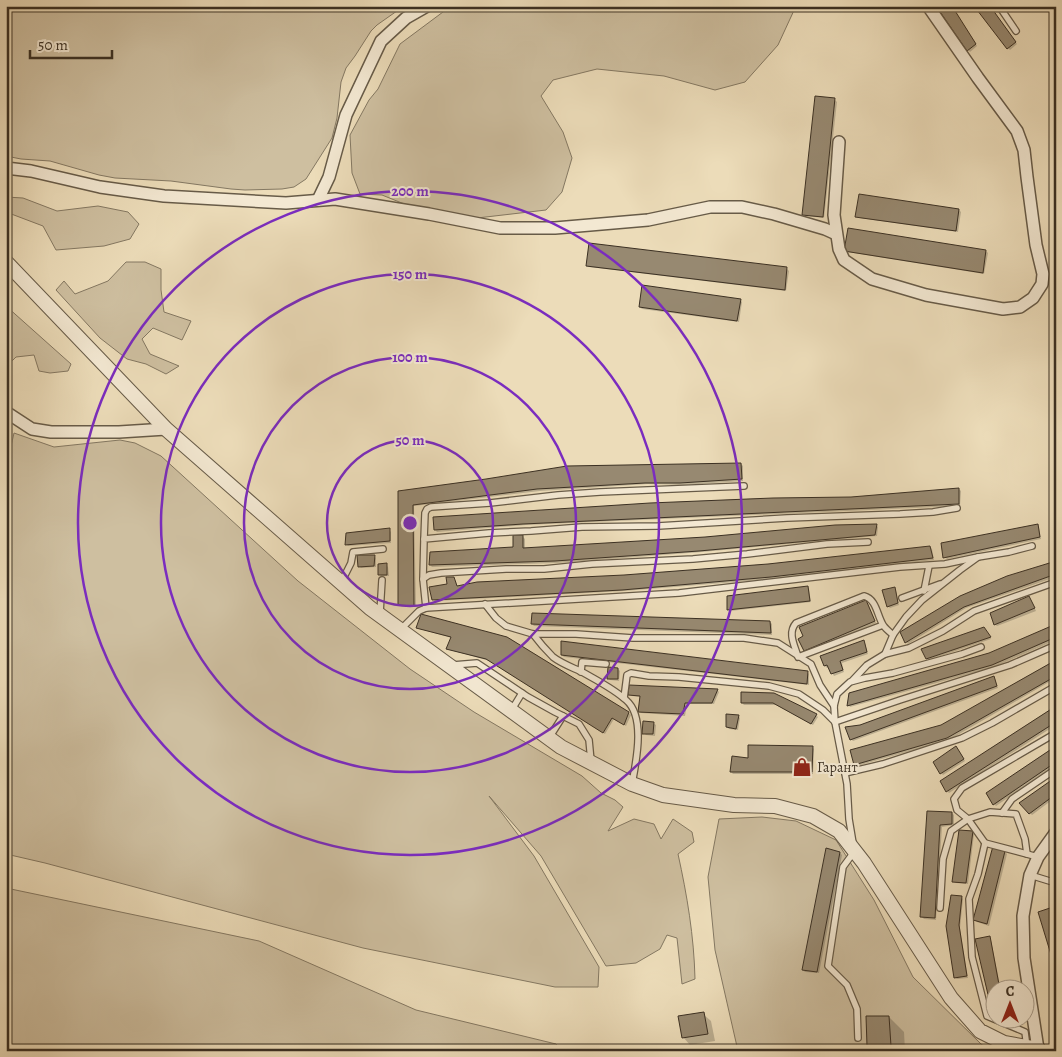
<svg xmlns="http://www.w3.org/2000/svg" width="1062" height="1057" font-family="Alegreya,serif">
	<style>
		.green { fill: #cebfa0; stroke: #847862 }
		.shadow { fill: #0003 }
		.building { fill: #978971; stroke: #3b3023 }
		.lines { fill: none; stroke-linecap: round; stroke-linejoin: round }
		.service-casing { stroke: #675b48; stroke-width: 8 }
		.minor-casing { stroke: #675b48; stroke-width: 14 }
		.tertiary-casing { stroke: #675b48; stroke-width: 16 }
		.service { stroke: #f3e8d2; stroke-width: 5.5 }
		.minor { stroke: #f3e8d2; stroke-width: 11 }
		.tertiary { stroke: #f3e8d2; stroke-width: 14 }
		.ring { fill: none; stroke: #7b2cbf; stroke-width: 2.5 }
		.labels { text-anchor: middle; dominant-baseline: central; stroke-width: 4; stroke-linejoin: round; paint-order: stroke }
		.poi-label { font-size: 14px; fill: #3b3023; stroke: #f3e8d2; text-anchor: start }
		.centre { fill: #7b2cbf; stroke: #f3e8d2; stroke-width: 2.5 }
		.ring-label { font-size: 15px; text-anchor: middle; font-weight: bold; fill: #7b2cbf; stroke: #f3e8d2; stroke-width: 4; stroke-linejoin: round; paint-order: stroke }
	</style>
	<rect width="100%" height="100%" fill="#ecdcb9"/>
	<filter id="stains"><feTurbulence type="fractalNoise" baseFrequency=".004" numOctaves="4"/><feColorMatrix values="0 0 0 0 .2 0 0 0 0 .09 0 0 0 0 .02 0 0 0 .5 -.17"/></filter>
	<radialGradient id="worn" r=".72"><stop offset=".6" stop-color="#630" stop-opacity="0"/><stop offset="1" stop-color="#630" stop-opacity=".3"/></radialGradient>
	<g class="green">
		<path d="M6 6H404L377 25 371 31 355 56 346 68 341 82 337 118 332 138 306 179 294 187 282 189 245 190 231 189 171 181 115 178 99 175 50 161 21 159 6 156Z"/>
		<path d="M451 6H796L778 45 745 82 715 90 664 76 597 69 553 80 541 96 563 132 572 158 562 192 546 210 460 220 429 214 382 195 360 194 352 173 350 135 369 100 378 89 400 44Z"/>
		<path d="M6 197 23 198 57 211 98 206 128 212 139 224 130 239 104 246 56 250 43 226 6 212Z"/>
		<path d="M126 262H145L161 269V290L164 312 191 321 182 340 153 328 142 339 150 354 179 366 166 374 146 364 127 359 100 338 56 290 64 281 75 294 108 281Z"/>
		<path d="M6 306 71 364 68 371 50 373 39 371 34 355 16 357 6 367Z"/>
		<path d="M14 433 54 447 120 440 135 443 161 456 298 581 410 669 474 712 582 776 601 793 615 800 623 807 608 831 634 819 654 824 661 839 673 819 692 832 694 842 678 854C687 895 694 936 695 979L682 984 677 938 667 935 660 949 636 963 606 966 541 856 489 796 534 856 599 967 598 987H555L363 948 45 863 6 854V455H9Z"/>
		<path d="M762 817 796 821 836 840 874 900 913 977 980 1043 989 1051H738L715 950 708 877 719 819Z"/>
		<path d="M6 888 259 941 416 1010 556 1044 563 1051H6Z"/>
	</g>
	<g class="shadow">
		<path d="M951 6 977 46 970 52 968 50Z"/>
		<path d="M989 6 1017 44 1010 50 1008 48Z"/>
		<path d="M816 98 835 100 837 102 824 218 806 216 804 214Z"/>
		<path d="M959 210 961 212 958 232 859 218 857 216Z"/>
		<path d="M845 250 986 251 988 253 984 274 847 252Z"/>
		<path d="M587 265 787 269 789 271 786 291 589 267Z"/>
		<path d="M740 300 742 302 739 322 642 309 640 307Z"/>
		<path d="M741 464 743 466V481L683 485 648 484 540 491 414 506 416 607 401 606 399 604V492Z"/>
		<path d="M959 489 961 491 960 506 526 525 437 532 435 530Z"/>
		<path d="M876 525 878 527 877 536 702 552 557 563 432 567 430 565 514 549 523 537 525 539V550Z"/>
		<path d="M1037 525 1039 527 1041 539 947 559 945 557Z"/>
		<path d="M389 530 391 532V543L348 546 346 544Z"/>
		<path d="M930 547 932 549 934 560 774 579 624 591 435 601 433 599 453 579 456 581 457 587 624 576 768 566Z"/>
		<path d="M374 556 376 558V567L361 568 359 566Z"/>
		<path d="M1056 562V577L966 608 908 644 906 642 902 633Z"/>
		<path d="M386 565 388 567 389 576H381L379 574Z"/>
		<path d="M807 587 809 589 811 602 730 611 728 609Z"/>
		<path d="M894 588 896 590 899 605 890 608 888 606Z"/>
		<path d="M1031 600 1036 611 997 626 995 624Z"/>
		<path d="M866 601 868 603 876 623 807 652 805 650Z"/>
		<path d="M421 616 629 713 631 715 626 726 614 719 605 734 490 661 450 650 448 648 452 638 420 629 418 627Z"/>
		<path d="M770 622 772 624V635L534 626 532 624Z"/>
		<path d="M1056 625V640L994 667 850 707 849 705 990 654Z"/>
		<path d="M986 630 991 639 929 660 927 658Z"/>
		<path d="M863 641 865 643 868 654 842 663 844 672 834 676 829 667 827 668 825 666 821 656Z"/>
		<path d="M562 655 807 672 809 674V685L564 657Z"/>
		<path d="M1056 662V678L949 740 857 766 855 764 942 726Z"/>
		<path d="M618 669 620 671 619 681 610 680 608 678Z"/>
		<path d="M993 677 995 679 998 688 853 741 851 739 860 726Z"/>
		<path d="M717 690 719 692 714 704H687L685 716 641 713 639 711 641 697 632 696 630 694Z"/>
		<path d="M774 695 816 715 818 717 813 725 776 705H744L742 703Z"/>
		<path d="M1056 707V725L949 793 947 791Z"/>
		<path d="M738 716 740 718 738 730 729 729 727 727Z"/>
		<path d="M653 723 656 725 655 736 646 735 644 733Z"/>
		<path d="M812 747 814 749 813 774H733L731 772 749 759Z"/>
		<path d="M1056 748V765L996 806 994 804Z"/>
		<path d="M958 750 965 761 943 775 941 773Z"/>
		<path d="M1056 779V797L1032 815 1021 803Z"/>
		<path d="M929 812 952 813 954 815V825L942 827 936 920 924 919 922 917Z"/>
		<path d="M972 832 974 834 968 884 956 883 954 881Z"/>
		<path d="M1005 852 1007 854 989 926 977 922 975 920Z"/>
		<path d="M840 853 842 855 819 973 805 972 803 970Z"/>
		<path d="M961 897 963 899 960 928 968 978 957 979 955 977 948 926Z"/>
		<path d="M989 938 991 940 1001 990H994V1017Z"/>
		<path d="M703 1014 711 1021 715 1041 690 1045 683 1037Z"/>
		<path d="M889 1017 904 1032 905 1051H873L868 1046Z"/>
	</g>
	<g class="building">
		<path d="M936 6H952L976 44 967 51Z"/>
		<path d="M974 6H990L1016 42 1007 49Z"/>
		<path d="M815 96 835 98 823 217 802 215Z"/>
		<path d="M859 194 959 209 956 231 855 217Z"/>
		<path d="M848 228 986 250 983 273 844 251Z"/>
		<path d="M589 243 787 267 785 290 586 266Z"/>
		<path d="M642 285 741 299 737 321 639 307Z"/>
		<path d="M741 463 742 479 680 483H645L537 489 413 505 414 606 398 605V491L486 479 567 466Z"/>
		<path d="M959 488V504L523 524 434 530 433 517 650 503 773 498 851 497Z"/>
		<path d="M877 524 875 535 699 551 555 561 429 565 430 552 513 547V535H523V548L705 537 835 525Z"/>
		<path d="M1038 524 1040 537 943 558 941 543Z"/>
		<path d="M390 528V541L345 545 346 533Z"/>
		<path d="M930 546 933 558 771 577 622 590 432 600 429 587 447 584 446 577H454L457 586 477 582 624 575 768 564Z"/>
		<path d="M357 555H375L374 566 358 567Z"/>
		<path d="M1056 561V574L964 607 905 643 900 632 960 596 1007 576Z"/>
		<path d="M387 563V575H378V564Z"/>
		<path d="M808 586 810 601 727 610V596Z"/>
		<path d="M895 587 898 603 887 607 882 590Z"/>
		<path d="M1029 596 1035 608 994 625 990 613Z"/>
		<path d="M866 600 875 621 804 651 798 639 803 636 799 627Z"/>
		<path d="M532 613 770 621 771 633 531 624Z"/>
		<path d="M421 614 507 637 629 712 624 725 612 718 603 733 486 659 446 649 451 637 416 628Z"/>
		<path d="M1056 624V637L992 665 847 706 849 693 989 653Z"/>
		<path d="M984 627 991 637 926 659 921 649Z"/>
		<path d="M864 640 867 652 840 661 843 670 831 674 827 665 824 666 820 656Z"/>
		<path d="M561 641 808 671 807 684 561 655Z"/>
		<path d="M1056 660V676L947 738 854 765 850 750 941 725Z"/>
		<path d="M608 667 618 668V679H607Z"/>
		<path d="M994 676 997 686 850 740 845 727 860 725Z"/>
		<path d="M629 685 718 689 712 703H685L683 714 638 712 640 696 628 695Z"/>
		<path d="M741 692 774 693 817 714 811 724 773 703H741Z"/>
		<path d="M1056 706V722L946 792 940 781Z"/>
		<path d="M726 714 739 715 736 729 726 727Z"/>
		<path d="M643 721 654 722 653 734H642Z"/>
		<path d="M748 745 813 746 812 772H730L732 756 748 758Z"/>
		<path d="M956 746 964 759 940 774 933 762Z"/>
		<path d="M1056 746V762L993 805 986 793Z"/>
		<path d="M1056 777V794L1029 814 1019 803Z"/>
		<path d="M927 811 952 812V824L940 825 935 918 920 917Z"/>
		<path d="M959 830 973 831 966 883 952 882Z"/>
		<path d="M993 846 1005 851 987 924 973 920Z"/>
		<path d="M826 848 840 852 817 972 802 970Z"/>
		<path d="M951 895 962 896 959 925 967 976 954 978 946 926Z"/>
		<path d="M1056 906V971L1038 912Z"/>
		<path d="M990 936 1000 990H994V1016H993L975 939Z"/>
		<path d="M704 1012 708 1034 682 1038 678 1016Z"/>
		<path d="M866 1016H889L891 1046H867Z"/>
	</g>
	<g class="lines">
		<g class="service-casing">
			<g id="service">
				<path d="M999 6 1016 31"/>
				<path d="M424 539 425 513 427 509 431 507 490 503 558 495 600 492 744 486"/>
				<path d="M423 579 424 539 489 533 531 531 582 527 658 526 787 518 900 514 933 512 957 508"/>
				<path d="M341 583 351 563 353 552 383 549"/>
				<path d="M924 591 929 566"/>
				<path d="M902 598 940 584"/>
				<path d="M485 604 496 618 506 626 533 634H576L633 638H744L778 643 811 664 820 685 834 706"/>
				<path d="M426 608 423 579 429 575 441 573 506 569H544L592 564 693 559 747 554 827 544 868 542"/>
				<path d="M380 613 382 580"/>
				<path d="M883 625 798 657C795 646 787 633 796 623L864 596C876 599 877 614 882 623 884 628 889 631 893 635"/>
				<path d="M400 630 419 611 426 608 679 593 900 567 945 564 978 557"/>
				<path d="M533 634C539 642 546 650 553 657 562 664 574 668 584 673 598 681 614 689 626 700 646 717 636 762 632 784"/>
				<path d="M885 654 893 635 906 617 922 600 960 570 978 557 1009 552 1032 546"/>
				<path d="M453 665 477 663 528 697 555 712 579 724 589 740 591 761"/>
				<path d="M581 672 582 662 606 664"/>
				<path d="M852 681 867 665 885 654 909 648 943 631 974 611 1056 582"/>
				<path d="M624 698 627 675 631 673 649 676 679 677 769 686 799 694 823 710 835 722"/>
				<path d="M511 711 522 693"/>
				<path d="M835 722 900 700 1010 665 1056 645"/>
				<path d="M549 738 563 716"/>
				<path d="M845 773 883 764 962 738 992 723 1056 686"/>
				<path d="M1002 813 1012 799 1056 769"/>
				<path d="M853 843 849 819 847 784 835 722 834 706 837 694 850 682 865 678 893 673 962 654 981 647"/>
				<path d="M985 843 968 819 957 810 954 799 962 788 1056 733"/>
				<path d="M854 852 843 867 828 966 847 985 857 1009 858 1038"/>
				<path d="M1030 875 1056 883"/>
				<path d="M940 908 943 859 951 831 968 819 990 812 1016 814 1025 839 1027 854"/>
				<path d="M1027 1047 1025 1032 987 1016 972 957 969 899 978 874 985 843 1038 857"/>
			</g>
		</g>
		<g class="minor-casing">
			<g id="minor">
				<path d="M839 142 834 215 839 249 844 260 872 279 926 295 1003 309 1020 307 1033 298 1042 284 1043 274 1036 245 1027 177 1024 150 1017 131 978 78 928 6"/>
				<path d="M6 168 31 171 100 187 164 196 286 203 335 199 429 214 500 228H555L648 220 710 207H742L774 214 825 229 836 234"/>
				<path d="M318 200 329 177 346 115 381 41 406 18 427 6"/>
				<path d="M6 412 32 429 51 432H119L166 429"/>
				<path d="M1038 1049 1024 958 1023 916 1030 875 1038 857 1056 832"/>
			</g>
		</g>
		<g class="tertiary-casing">
			<path id="tertiary" d="M6 262 166 429 370 608 561 747 632 784 663 795 734 805 775 806 813 816 839 831 864 863 951 998 980 1031 1004 1043 1038 1049V1051"/>
		</g>
		<use href="#service" class="service"/>
		<use href="#minor" class="minor"/>
		<use href="#tertiary" class="tertiary"/>
	</g>
	<g class="ring">
		<circle cx="410" cy="523" r="83"/>
		<circle cx="410" cy="523" r="166"/>
		<circle cx="410" cy="523" r="249"/>
		<circle cx="410" cy="523" r="332"/>
	</g>
	<defs>
		<g id="shop-bare" transform="scale(1.5)"><path d="M-5-2.5h2.3a2.7 3.5 0 0 1 5.4 0H5L5.5 6h-11ZM-1.5-2.5h3a1.5 2.3 0 0 0-3 0Z" fill="#8f2418" stroke="#f3e8d2" stroke-width="2.5" paint-order="stroke"/></g>
	</defs>
	<g fill-rule="evenodd">
		<use href="#shop-bare" x="802" y="767"/>
	</g>
	<g class="labels">
		<g class="poi-label">
			<text x="817" y="767">Гарант</text>
		</g>
	</g>
	<circle cx="410" cy="523" r="8" class="centre"/>
	<g class="ring-label">
		<text x="410" y="196">200 m</text>
		<text x="410" y="279">150 m</text>
		<text x="410" y="362">100 m</text>
		<text x="410" y="445">50 m</text>
	</g>
	<rect width="1062" height="1057" fill="none" stroke="#ecdcb9" stroke-width="25"/>
	<rect x="8" y="8" width="1047" height="1042" fill="none" stroke="#3b3023" stroke-width="2.5"/>
	<rect x="12" y="12" width="1037" height="1032" fill="none" stroke="#3b3023"/>
	<g transform="translate(1010 1004)"><circle r="24" fill="#f3e8d2" stroke="#a99e8c"/>
	<path d="M0-4L9 19L0 12L-9 19Z" fill="#8f2418"/>
	<text y="-8" font-size="14" font-weight="bold" text-anchor="middle" fill="#3b3023">С</text>
	</g>
	<path d="M30 50v8h82v-8" fill="none" stroke="#3b3023" stroke-width="2.5"/>
	<text x="38" y="50" font-size="15" fill="#3b3023" stroke="#f3e8d2" stroke-width="4" paint-order="stroke">50 m</text>
	<rect width="100%" height="100%" filter="url(#stains)"/>
	<rect width="100%" height="100%" fill="url(#worn)"/>
</svg>
